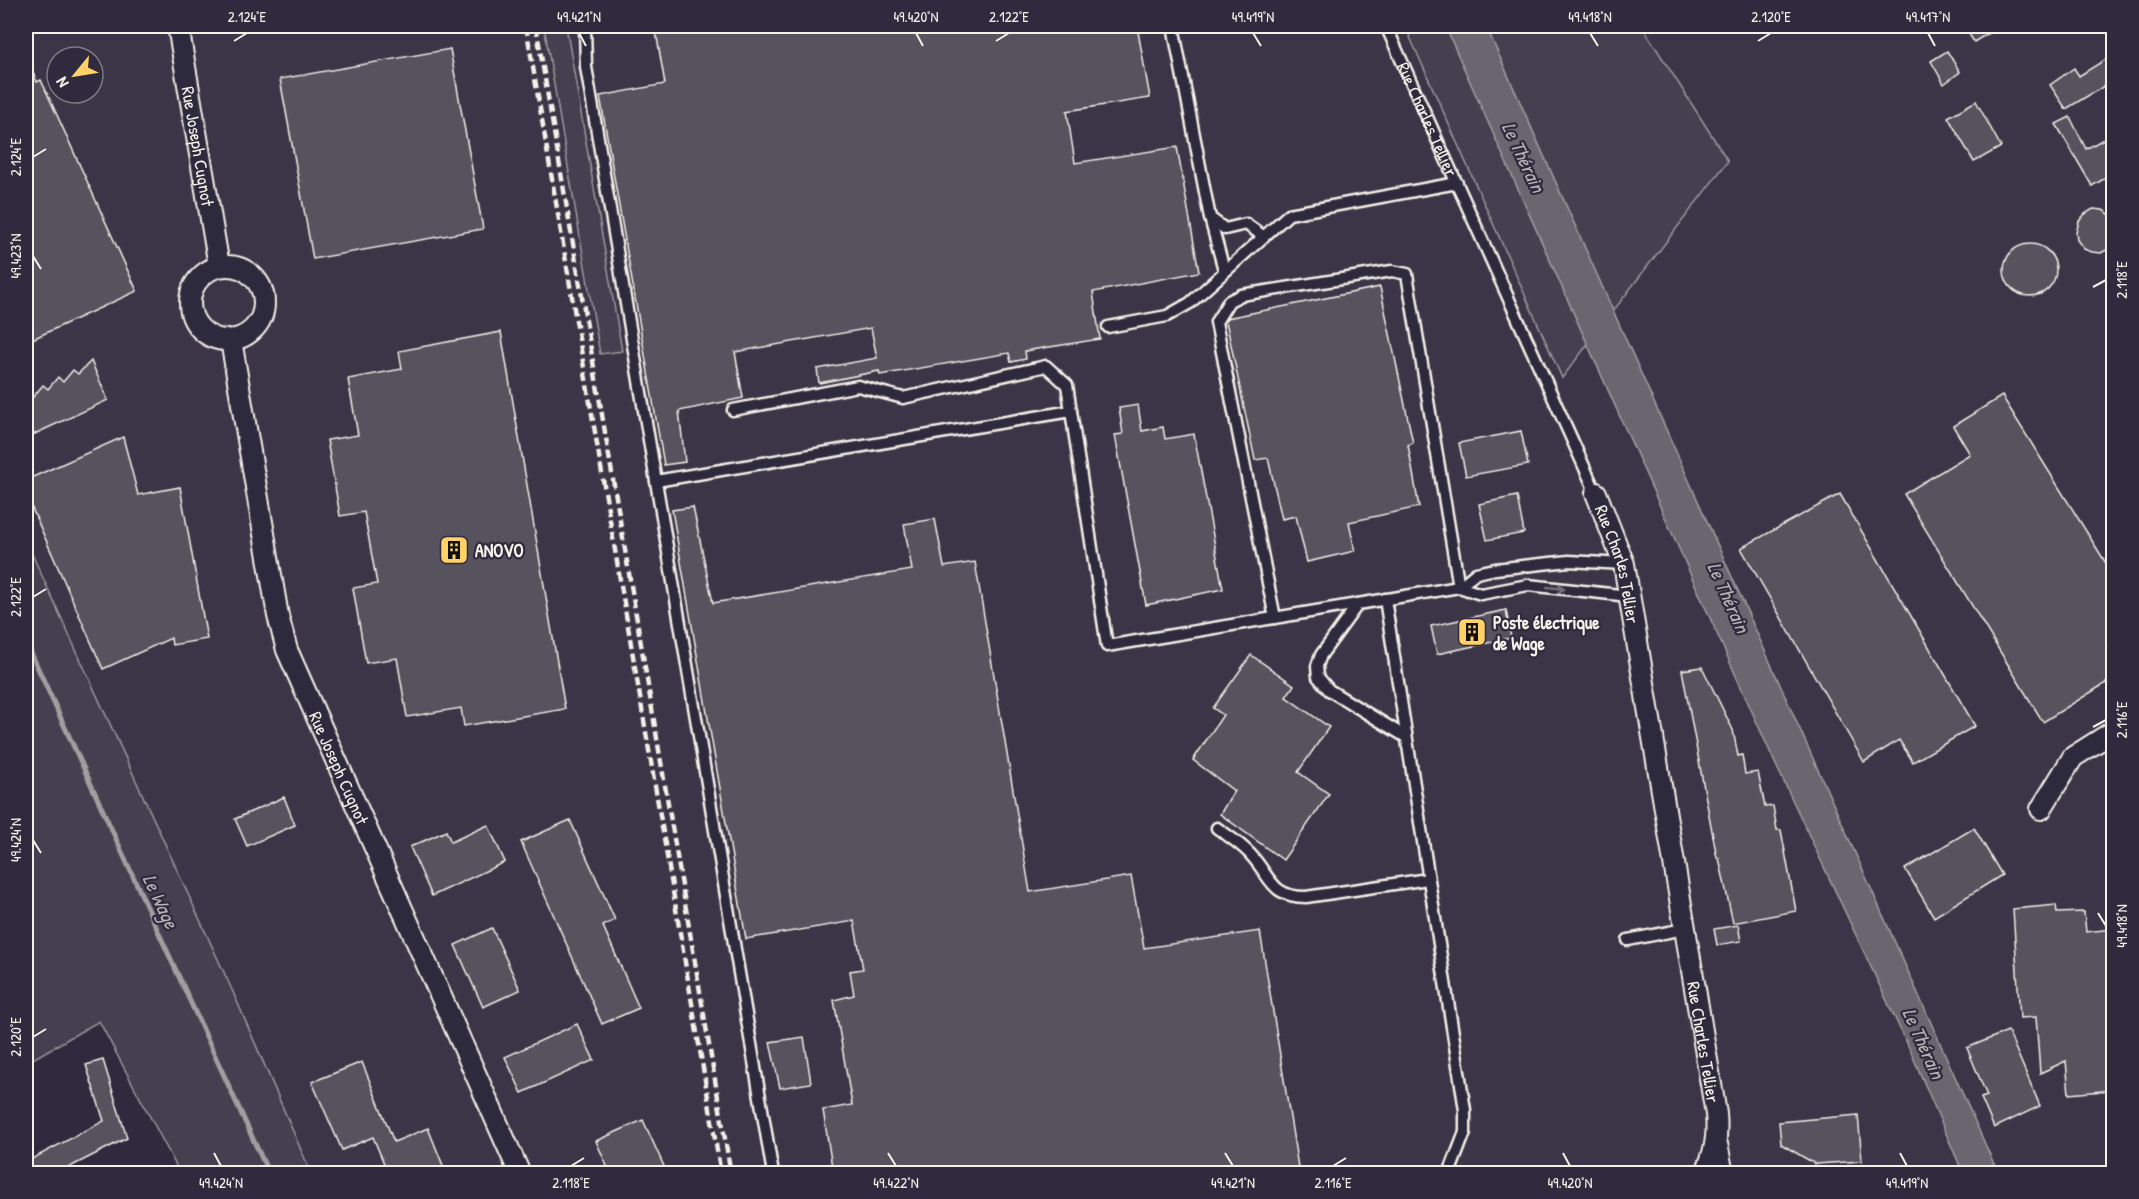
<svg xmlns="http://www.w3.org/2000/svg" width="2139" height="1199" font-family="'Patrick Hand',sans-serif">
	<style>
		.built { fill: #3b3647; fill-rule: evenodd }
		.green { fill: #454050; stroke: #9c989c; stroke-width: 1.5 }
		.water { fill: #6a6670; stroke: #a19ea0; stroke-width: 1.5 }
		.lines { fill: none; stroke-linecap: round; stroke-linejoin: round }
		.stream { stroke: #a19ea0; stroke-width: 5 }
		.building { fill: #56525f; stroke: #f4f1e8; stroke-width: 1.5 }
		.lane-casing { stroke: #f4f1e8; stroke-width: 15 }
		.street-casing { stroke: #f4f1e8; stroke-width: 24 }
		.lane { stroke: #2f2a3d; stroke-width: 10 }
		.street { stroke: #2f2a3d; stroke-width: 20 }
		.rail { stroke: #f4f1e8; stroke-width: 4.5; stroke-dasharray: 9 4.5; stroke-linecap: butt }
		.oneway { stroke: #747079 }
		.ticks { fill: none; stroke: #f4f1e8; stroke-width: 2 }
		.labels { text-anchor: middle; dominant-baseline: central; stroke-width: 4.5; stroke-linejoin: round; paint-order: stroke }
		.street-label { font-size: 18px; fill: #f4f1e8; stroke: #2f2a3d }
		.poi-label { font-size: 18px; font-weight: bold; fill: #f4f1e8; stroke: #2f2a3d; text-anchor: start }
		.water-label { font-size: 20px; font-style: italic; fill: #b6b2b2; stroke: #2f2a3d }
		.neatline { fill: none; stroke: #f4f1e8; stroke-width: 2 }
		.ticks-label { font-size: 15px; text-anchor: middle; fill: #f4f1e8 }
	</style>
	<rect width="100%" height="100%" fill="#2f2a3d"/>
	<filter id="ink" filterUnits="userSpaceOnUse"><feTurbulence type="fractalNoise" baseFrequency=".0167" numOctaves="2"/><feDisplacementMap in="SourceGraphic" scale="12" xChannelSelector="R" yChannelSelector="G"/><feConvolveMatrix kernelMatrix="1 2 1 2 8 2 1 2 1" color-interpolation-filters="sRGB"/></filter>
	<g filter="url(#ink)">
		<path class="built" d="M26 26H2113V1173H311L233 992 26 541ZM57 57H93V93H57Z"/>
		<g class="green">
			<path d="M544 26H566L622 351 600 354Z"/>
			<path d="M1405 26H1642L1728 161 1562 378Z"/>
			<path d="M26 541 233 992 311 1173H180L99 1021 26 1063Z"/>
		</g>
		<path class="water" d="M1445 26H1486L1998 1173H1963L1910 1050 1775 763Z"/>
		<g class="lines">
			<path class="stream" d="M26 642 269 1174"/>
		</g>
		<g class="building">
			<path d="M655 26H1137L1150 98 1067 111 1075 163 1177 147 1199 272 1093 292 1100 339 1025 351 1026 359 1011 362 1009 353 880 375 879 371 819 383 817 369 877 358 871 328 735 352 743 398 679 411 685 462 664 465 600 96 665 84Z"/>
			<path d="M1964 26H2000L1974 42Z"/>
			<path d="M450 49 483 229 313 259 280 79Z"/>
			<path d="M1947 51 1960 72 1944 84 1931 61Z"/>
			<path d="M2114 54V102L2104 86 2066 109 2050 85 2074 68 2079 76Z"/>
			<path d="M26 56 37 82 41 80 137 291 26 342Z"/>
			<path d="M1976 101 2001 147 1974 162 1948 117Z"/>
			<path d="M2070 117 2086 149 2114 133V173L2092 186 2056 124Z"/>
			<path d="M2093 209 2103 210 2114 217V246L2101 253 2092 252 2084 249 2077 240 2076 233 2079 221 2085 214Z"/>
			<circle cx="2030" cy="270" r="26"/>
			<path d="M1380 287 1413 443 1408 445 1419 507 1349 522 1355 551 1307 562 1296 516 1282 519 1268 458 1255 460 1226 321 1227 318Z"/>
			<path d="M501 332 565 709 464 726 461 708 407 717 397 658 366 663 353 588 377 584 364 512 340 516 327 440 358 435 348 379 402 369 399 351Z"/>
			<path d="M91 361 108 400 26 438V391L33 397 43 385 48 389 58 377 63 382 73 370 78 374Z"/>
			<path d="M2002 396 2114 576V636L2106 640 2114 653V678L2043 722 1904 494 1970 454 1953 426Z"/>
			<path d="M1138 405 1142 431 1163 427 1165 439 1194 434 1223 589 1146 605 1115 435 1123 434 1119 408Z"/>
			<path d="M1521 431 1528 465 1466 476 1459 443Z"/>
			<path d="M123 437 138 495 180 487 207 639 172 645 171 638 103 669 26 495V480Z"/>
			<path d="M1840 494 1975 726 1913 762 1899 740 1864 762 1741 548Z"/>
			<path d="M1517 496 1524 533 1487 540 1479 504Z"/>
			<path d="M693 507 713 603 912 570 904 524 935 519 944 567 975 562 1030 892 1131 876 1144 948 1260 931 1299 1173H833L823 1110 852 1105 834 1000 854 995 850 971 863 969 854 921 746 939 672 510Z"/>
			<path d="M1506 610 1511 638 1437 654 1431 626Z"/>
			<path d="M1251 655 1294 685 1286 697 1329 727 1298 772 1329 794 1283 860 1220 814 1234 791 1193 760 1223 715 1213 708Z"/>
			<path d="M1702 667 1733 730 1738 756 1742 755 1745 774 1758 772 1765 807 1773 806 1777 830H1781L1796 911 1733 923 1719 858H1717L1682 670Z"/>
			<path d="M284 797 295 825 247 846 235 819Z"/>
			<path d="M570 820 615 920 603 926 639 1008 602 1024 521 842Z"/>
			<path d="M488 825 505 862 432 896 410 847 446 831 451 842Z"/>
			<path d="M1974 828 2002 875 1934 917 1905 869Z"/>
			<path d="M2056 905 2057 913 2084 912 2086 932 2113 929 2114 1090 2069 1094 2066 1061 2040 1073 2036 1017 2020 1018 2013 909Z"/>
			<path d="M1738 925 1741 941 1717 945 1714 929Z"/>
			<path d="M492 928 520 990 483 1007 455 945Z"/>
			<path d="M577 1024 594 1060 522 1093 505 1057Z"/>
			<path d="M2008 1031 2040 1106 1994 1128 1981 1098 1987 1096 1967 1048Z"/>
			<path d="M804 1037 811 1083 780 1088 770 1042Z"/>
			<path d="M103 1060 127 1138 58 1173H31L26 1162 104 1121 86 1065Z"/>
			<path d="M362 1062 394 1142 428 1128 446 1173H388L373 1137 342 1150 312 1082Z"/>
			<path d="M1858 1115 1862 1161 1815 1164 1781 1144 1779 1122Z"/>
			<path d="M643 1120 667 1173H610L596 1141Z"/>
		</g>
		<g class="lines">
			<g class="lane-casing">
				<g id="lane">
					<path d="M585 26 586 67 773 1174"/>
					<path d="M1173 26 1210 218 1224 270"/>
					<path id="s1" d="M1386 26 1596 493"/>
					<path d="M1210 218 1225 229 1246 224 1263 236"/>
					<path d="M1108 327 1167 316 1190 303 1289 214 1457 183"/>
					<path d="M733 410 858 386 903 398 1046 366 1067 385 1107 646 1459 587 1481 594 1528 585 1629 596"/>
					<path d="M656 481 1071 411"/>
					<path d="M1459 587 1476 573 1495 569 1569 561 1624 564"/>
					<path d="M1385 599 1465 1110V1132L1449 1174"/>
					<path d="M1358 604 1321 655 1317 666 1318 677 1329 690 1406 737"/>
					<path d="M1275 618 1216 322 1229 301 1241 295 1392 271 1407 274 1459 587"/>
					<path d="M1217 828C1228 836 1241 844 1250 854 1271 876 1270 897 1306 897L1428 879"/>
					<path d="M1628 940 1684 929"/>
				</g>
			</g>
			<g class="street-casing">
				<g id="street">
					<path id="s2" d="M178 26 219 266"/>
					<circle cx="227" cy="303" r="37"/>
					<path id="s3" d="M231 340 278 616 287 650 520 1174"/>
					<path id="s4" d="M1596 493 1624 564 1716 1114C1718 1137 1715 1153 1705 1174"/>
					<path d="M2041 809 2073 757 2114 731"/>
					<path d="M1717 1144 1723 1174"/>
				</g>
			</g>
			<use href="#lane" class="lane"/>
			<use href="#street" class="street"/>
			<g class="rail">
				<path d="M526 26 721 1174"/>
				<path d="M536 26 731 1174"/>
			</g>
		</g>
		<defs><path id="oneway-shaft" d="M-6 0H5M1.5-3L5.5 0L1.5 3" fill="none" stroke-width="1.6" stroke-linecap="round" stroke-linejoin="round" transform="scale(1.5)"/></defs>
		<use class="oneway" href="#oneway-shaft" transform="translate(1556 588) rotate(6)"/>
	</g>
	<path class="ticks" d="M579 33 586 46M916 33 923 46M1253 33 1261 46M1590 33 1598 46M1928 33 1935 46M234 41 247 33M996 41 1009 33M1758 41 1771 33M33 157 46 149M33 256 41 269M2093 287 2106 280M33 597 46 589M2093 727 2106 720M33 840 41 853M2098 913 2106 926M33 1037 46 1029M214 1153 221 1166M888 1153 896 1166M1225 1153 1233 1166M1563 1153 1570 1166M1900 1153 1907 1166M571 1166 584 1158M1333 1166 1346 1158"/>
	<defs>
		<g id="building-square" transform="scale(1.5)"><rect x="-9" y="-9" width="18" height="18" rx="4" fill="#ffd166" stroke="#2f2a3d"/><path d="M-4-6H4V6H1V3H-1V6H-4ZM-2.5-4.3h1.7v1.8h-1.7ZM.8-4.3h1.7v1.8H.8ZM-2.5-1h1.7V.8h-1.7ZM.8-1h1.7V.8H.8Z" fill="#111"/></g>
	</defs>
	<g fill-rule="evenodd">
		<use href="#building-square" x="454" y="550"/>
		<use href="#building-square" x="1472" y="632"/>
	</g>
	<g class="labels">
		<g class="street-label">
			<text stroke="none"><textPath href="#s1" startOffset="102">Rue Charles Tellier</textPath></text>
			<text stroke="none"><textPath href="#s2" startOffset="122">Rue Joseph Cugnot</textPath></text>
			<text stroke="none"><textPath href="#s4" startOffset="75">Rue Charles Tellier</textPath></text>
			<text stroke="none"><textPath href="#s3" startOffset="444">Rue Joseph Cugnot</textPath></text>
			<text stroke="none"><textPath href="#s4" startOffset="561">Rue Charles Tellier</textPath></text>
		</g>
		<g class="poi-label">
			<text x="475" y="550">ANOVO</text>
			<text x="1493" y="622">Poste électrique<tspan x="1493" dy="21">de Wage</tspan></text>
		</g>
		<g class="water-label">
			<text transform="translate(1524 157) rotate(65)">Le Thérain</text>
			<text transform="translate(1729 597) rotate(66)">Le Thérain</text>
			<text transform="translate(161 901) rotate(65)">Le Wage</text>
			<text transform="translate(1924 1043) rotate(66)">Le Thérain</text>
		</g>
	</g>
	<rect width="2139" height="1199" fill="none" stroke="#2f2a3d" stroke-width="66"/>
	<g transform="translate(75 75) rotate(240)"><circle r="28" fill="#2f2a3d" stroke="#7e7a81" stroke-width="1.5"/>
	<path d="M0-4.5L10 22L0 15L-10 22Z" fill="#ffd166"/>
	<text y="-9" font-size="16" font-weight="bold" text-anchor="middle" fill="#f4f1e8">N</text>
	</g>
	<rect x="33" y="33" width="2073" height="1133" class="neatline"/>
	<g class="ticks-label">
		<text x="247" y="22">2.124°E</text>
		<text x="579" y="22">49.421°N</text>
		<text x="916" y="22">49.420°N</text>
		<text x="1009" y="22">2.122°E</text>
		<text x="1253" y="22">49.419°N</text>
		<text x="1590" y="22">49.418°N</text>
		<text x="1771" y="22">2.120°E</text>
		<text x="1928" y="22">49.417°N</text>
		<text transform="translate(16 157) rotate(-90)" y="5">2.124°E</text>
		<text transform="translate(16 256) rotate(-90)" y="5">49.423°N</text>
		<text transform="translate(2122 280) rotate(-90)" y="5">2.118°E</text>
		<text transform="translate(16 597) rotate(-90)" y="5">2.122°E</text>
		<text transform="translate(2122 720) rotate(-90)" y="5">2.116°E</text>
		<text transform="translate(16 840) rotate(-90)" y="5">49.424°N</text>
		<text transform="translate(2122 926) rotate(-90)" y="5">49.418°N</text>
		<text transform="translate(16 1037) rotate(-90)" y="5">2.120°E</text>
		<text x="221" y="1188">49.424°N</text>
		<text x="571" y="1188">2.118°E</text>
		<text x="896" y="1188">49.422°N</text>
		<text x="1233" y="1188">49.421°N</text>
		<text x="1333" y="1188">2.116°E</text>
		<text x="1570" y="1188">49.420°N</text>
		<text x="1907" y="1188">49.419°N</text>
	</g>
</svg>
